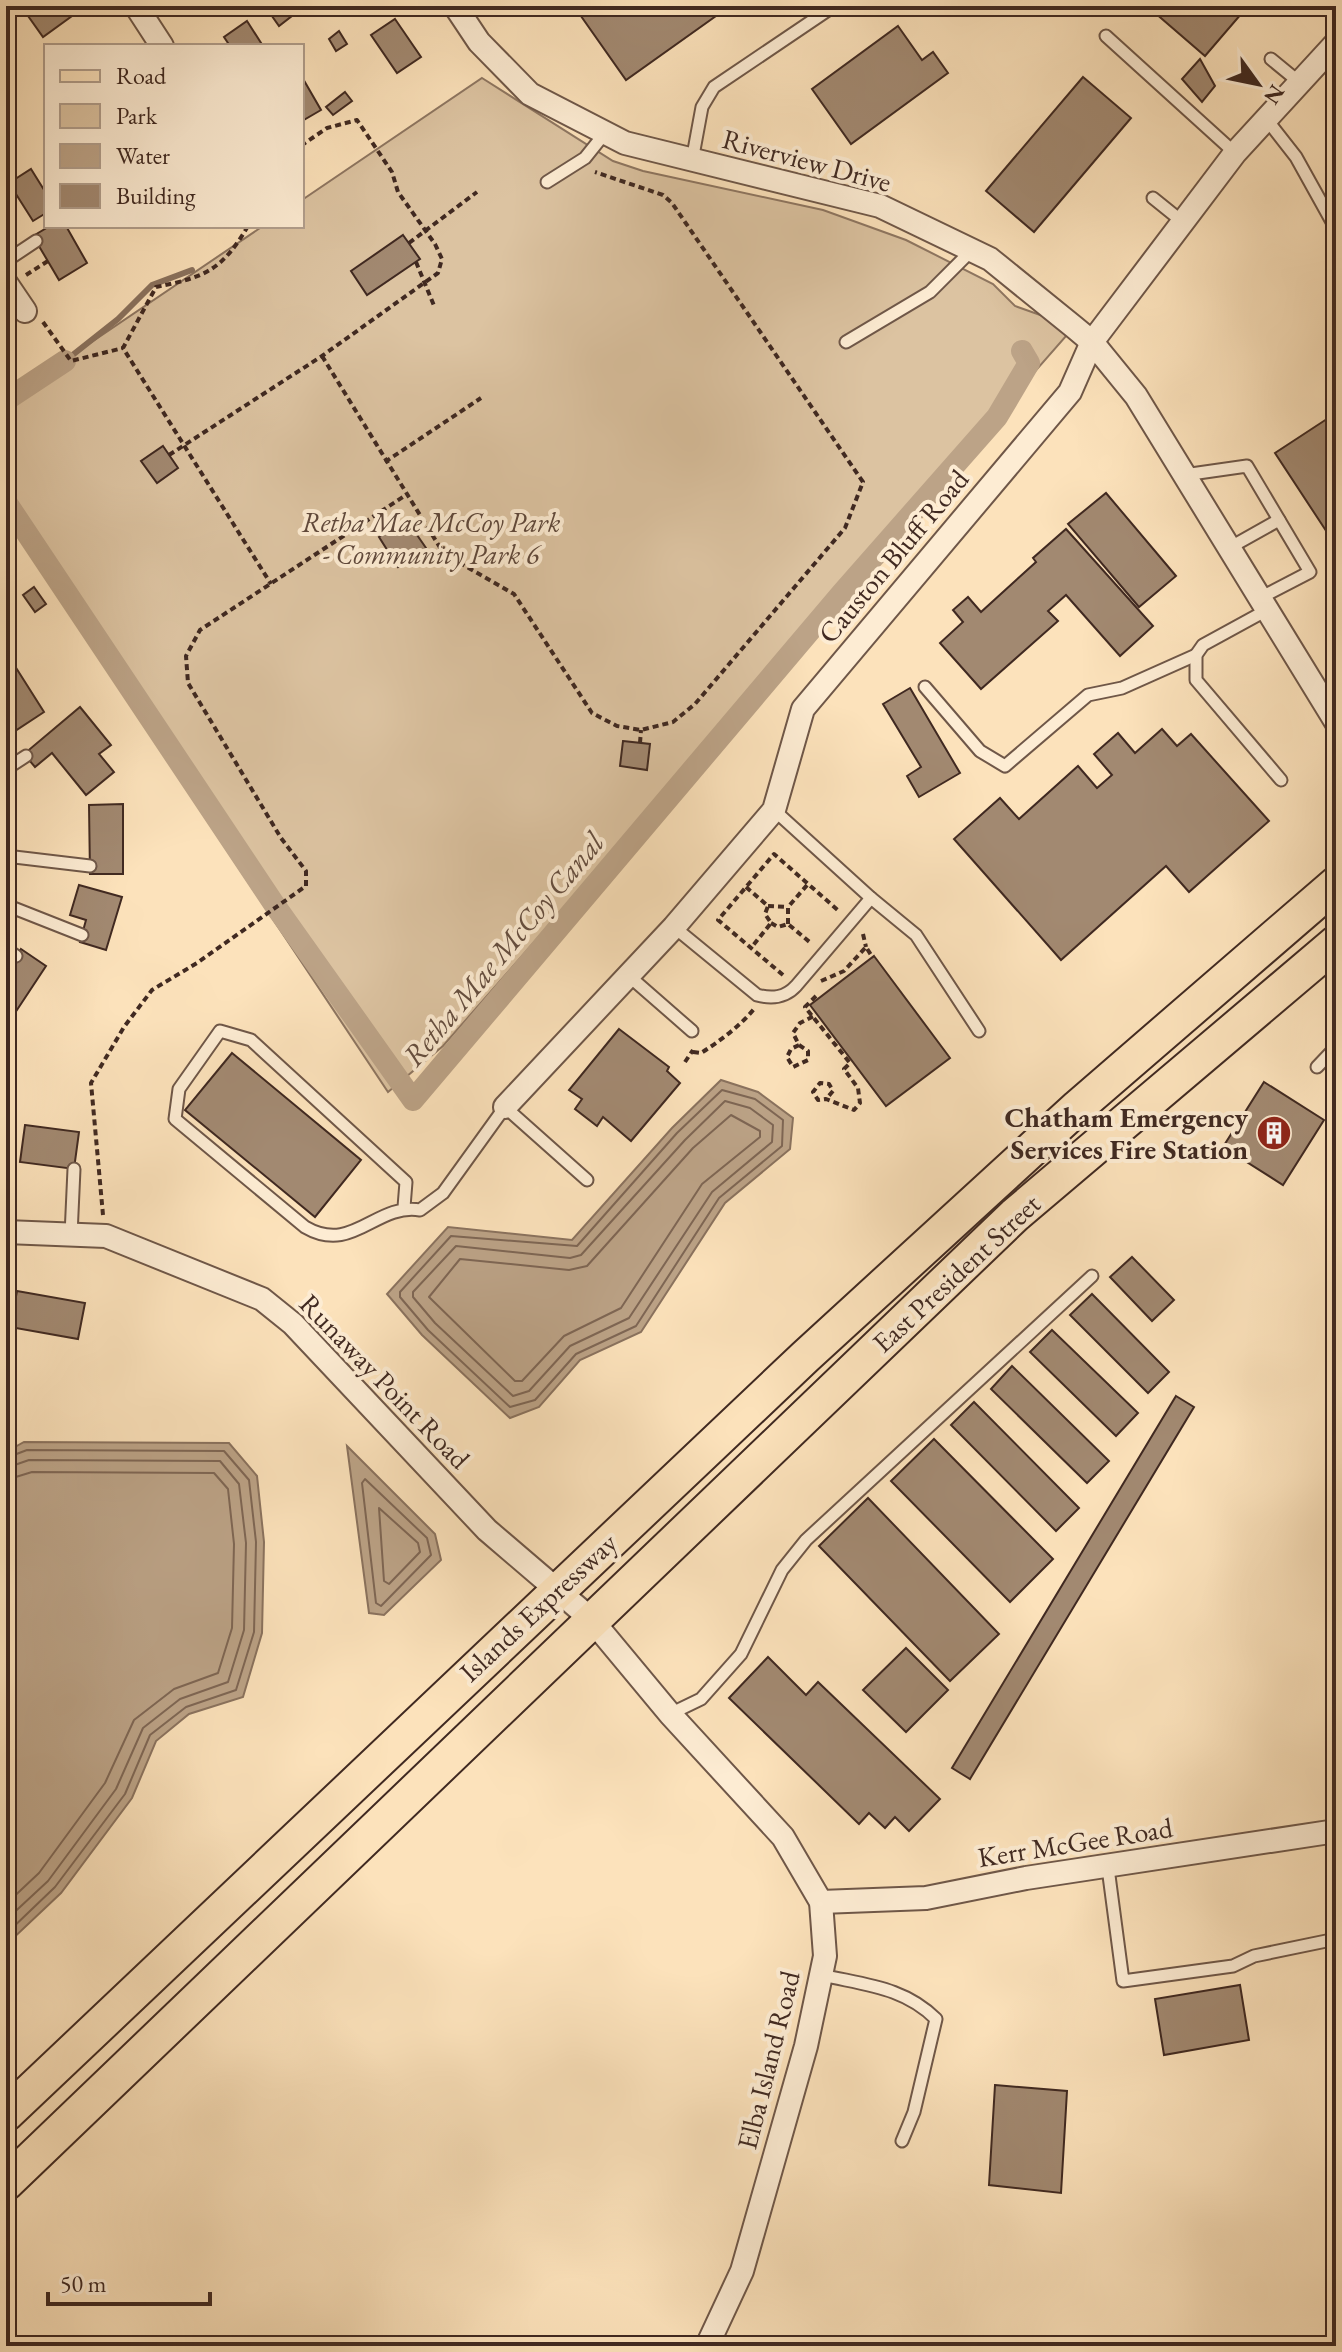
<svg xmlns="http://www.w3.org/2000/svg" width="1342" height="2352" font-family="'EB Garamond',serif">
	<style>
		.green { fill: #dcc3a1; stroke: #8e7661; stroke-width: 2 }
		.water { fill: #bca387; stroke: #8a725e; stroke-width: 2 }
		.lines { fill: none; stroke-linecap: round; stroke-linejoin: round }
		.shore { stroke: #7e6654; stroke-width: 2 }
		.stream { stroke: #8a725e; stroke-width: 6 }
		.canal { stroke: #bca387; stroke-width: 22 }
		.building { fill: #a28971; stroke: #402921; stroke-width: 2 }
		.lane-casing { stroke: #6f5748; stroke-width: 15 }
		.street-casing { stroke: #6f5748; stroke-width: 26 }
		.primary-casing { stroke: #402921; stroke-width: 38 }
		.path { stroke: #402921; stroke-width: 4; stroke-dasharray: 6 4; stroke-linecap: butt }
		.lane { stroke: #fdecd3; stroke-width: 11 }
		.street { stroke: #fdecd3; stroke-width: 22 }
		.primary { stroke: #fce2bb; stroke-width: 34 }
		.labels { text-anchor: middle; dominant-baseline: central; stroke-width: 8; stroke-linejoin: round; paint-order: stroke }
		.street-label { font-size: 28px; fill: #402921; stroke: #fdecd3 }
		.park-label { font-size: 28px; font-style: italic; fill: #5f483b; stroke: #fdecd3 }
		.poi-label { font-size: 28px; font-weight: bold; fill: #402921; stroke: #fdecd3; text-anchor: end }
		.water-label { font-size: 30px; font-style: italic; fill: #654e40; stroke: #fdecd3 }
	</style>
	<rect width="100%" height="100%" fill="#fce2bb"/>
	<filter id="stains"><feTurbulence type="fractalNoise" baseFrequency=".0025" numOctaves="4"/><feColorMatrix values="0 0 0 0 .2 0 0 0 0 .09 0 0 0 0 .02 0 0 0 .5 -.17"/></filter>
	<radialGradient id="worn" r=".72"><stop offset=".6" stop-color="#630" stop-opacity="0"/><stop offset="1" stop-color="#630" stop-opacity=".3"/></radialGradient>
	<path class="green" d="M482 78 613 161 643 171 823 210 906 240 993 284 1015 306 1074 327 443 1046 388 1092 6 518V400L263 226H302V200Z"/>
	<g class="water">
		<path d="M721 1080 758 1092 793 1118 790 1149 725 1203 641 1332 580 1360 539 1407 510 1418 422 1335 387 1294 448 1227 572 1240 672 1128Z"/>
		<path d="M24 1442 229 1443 257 1476 264 1542 262 1633 243 1697 189 1714 156 1741 132 1798 61 1893 6 1945V1452Z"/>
		<path d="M347 1446 435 1534 441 1560 384 1615 369 1613Z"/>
	</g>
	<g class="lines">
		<g class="shore">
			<path d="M722 1090 755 1099 783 1120 782 1146 719 1198 636 1326 576 1354 535 1400 510 1407 428 1330 400 1297V1292L451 1236 577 1246 677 1133Z"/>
			<path d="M725 1101 750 1108 773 1125 772 1142 712 1192 629 1318 570 1346 529 1391 513 1396 435 1323 413 1297V1292L456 1246 570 1258 581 1255 685 1140Z"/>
			<path d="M731 1115 760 1131V1137L702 1184 621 1308 564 1336 522 1381H515L429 1297 460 1259 569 1270 587 1266 693 1148Z"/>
			<path d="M6 1458 27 1450 224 1451 249 1480 256 1542 254 1632 236 1690 186 1707 150 1735 125 1794 55 1887 6 1934"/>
			<path d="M6 1468 29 1460 220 1461 239 1484 246 1543 244 1630 228 1682 180 1699 143 1728 116 1789 48 1881 6 1920"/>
			<path d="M365 1479 427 1538 431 1555 381 1606 376 1603 362 1483Z"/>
			<path d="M6 1480 32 1472 214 1473 228 1489 234 1544 232 1628 218 1673 174 1689 134 1720 105 1783 39 1873 6 1904"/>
			<path d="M379 1508 418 1543 420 1552 389 1584 384 1581Z"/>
		</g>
		<path class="stream" d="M65 361 118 319 152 285 192 270"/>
		<g class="canal">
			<path d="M6 400 65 361"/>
			<path d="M6 502 276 907 413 1100 842 593 997 417 1029 363 1022 351"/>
		</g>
	</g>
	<g class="building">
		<path d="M21 6H65L72 16 43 37Z"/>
		<path d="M271 6H292L297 12 279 26 267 9Z"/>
		<path d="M580 6H730L626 80 576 9Z"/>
		<path d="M1147 6H1248L1205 56Z"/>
		<path d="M395 19 421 57 397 73 371 35Z"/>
		<path d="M247 21 263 46H230L224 37Z"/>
		<path d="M898 26 922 60 933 52 948 73 851 144 812 89Z"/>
		<path d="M339 31 347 44 336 51 329 39Z"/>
		<path d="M1200 59 1215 86 1202 102 1182 79Z"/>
		<path d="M302 77 321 110 302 121Z"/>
		<path d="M1083 77 1131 118 1034 232 986 191Z"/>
		<path d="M345 92 352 101 333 115 326 107Z"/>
		<path d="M31 169 46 193V213L33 221 9 183Z"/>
		<path d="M50 226H66L87 263 59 280 33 236Z"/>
		<path d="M403 235 420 259 367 295 351 271Z"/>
		<path d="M1336 413V546L1275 453Z"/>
		<path d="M163 446 178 468 157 483 141 461Z"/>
		<path d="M1106 493 1176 576 1139 607 1068 524Z"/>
		<path d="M406 519 426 548 398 567 379 537Z"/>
		<path d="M1066 529 1153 626 1120 656 1066 595 1048 611 1058 621 981 689 940 643 963 622 953 610 968 597 981 612 1036 562 1033 558Z"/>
		<path d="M34 587 46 604 35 612 23 595Z"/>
		<path d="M13 663 44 712 15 731 6 717V667Z"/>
		<path d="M910 688 960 773 919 797 907 776 921 767 883 704Z"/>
		<path d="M80 707 111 745 99 754 114 772 86 795 52 753 35 767 24 754Z"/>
		<path d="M1162 729 1177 746 1191 734 1269 821 1189 892 1166 866 1061 960 954 839 1000 798 1019 819 1078 766 1097 788 1112 775 1094 754 1118 733 1135 753Z"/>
		<path d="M623 741 650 744 647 770 620 766Z"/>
		<path d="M123 804V874H90L89 805Z"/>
		<path d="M79 885 122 897 106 950 80 942 86 920 70 915Z"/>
		<path d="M21 949 46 966 13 1016 6 1012V973Z"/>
		<path d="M874 956 950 1058 886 1106 810 1005Z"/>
		<path d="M619 1029 669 1067 667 1071 680 1083 631 1141 603 1117 597 1126 575 1109 582 1099 569 1090Z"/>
		<path d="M232 1053 361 1160 315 1217 185 1110Z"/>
		<path d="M1264 1082 1324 1120 1283 1185 1223 1147Z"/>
		<path d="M25 1125 79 1132 74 1169 20 1162Z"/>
		<path d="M1132 1257 1174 1300 1152 1321 1110 1277Z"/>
		<path d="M17 1291 85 1303 78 1339 10 1327Z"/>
		<path d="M1092 1294 1169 1372 1148 1393 1070 1315Z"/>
		<path d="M1052 1330 1138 1413 1116 1436 1030 1352Z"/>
		<path d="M1012 1366 1109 1461 1087 1483 991 1389Z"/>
		<path d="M1176 1396 1194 1407 970 1779 952 1768Z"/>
		<path d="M974 1402 1079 1508 1056 1531 951 1425Z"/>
		<path d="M934 1439 1053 1559 1010 1602 891 1481Z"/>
		<path d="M868 1498 999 1634 950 1681 819 1546Z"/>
		<path d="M906 1648 948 1690 906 1732 863 1690Z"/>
		<path d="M768 1657 806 1695 818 1682 940 1799 909 1831 895 1817 885 1828 869 1813 859 1824 729 1698Z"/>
		<path d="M1240 1985 1249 2040 1164 2055 1155 1999Z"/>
		<path d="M995 2085 1067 2091 1061 2193 989 2185Z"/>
	</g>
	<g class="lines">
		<g class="lane-casing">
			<g id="lane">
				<path d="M1106 36 1235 153"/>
				<path d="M1271 59 1299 82"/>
				<path d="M1267 120 1296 157 1336 229"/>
				<path d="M692 161 702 107 714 87 834 6"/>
				<path d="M547 182 585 158 605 133"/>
				<path d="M6 185 9 183"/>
				<path d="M1153 198 1184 223"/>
				<path d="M6 261 36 241"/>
				<path d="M6 317 22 306"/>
				<path d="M846 342 930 292 972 250"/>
				<path d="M1184 475 1247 466 1310 572 1260 598"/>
				<path d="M1229 548 1279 520"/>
				<path d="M1267 610 1203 645 1196 655V680L1281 780"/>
				<path d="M925 687 980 751 1005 766 1088 695 1122 688 1196 655"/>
				<path d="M6 769 26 756"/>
				<path d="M6 856 90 866"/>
				<path d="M871 898 916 935 979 1031"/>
				<path d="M6 905 82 935"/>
				<path d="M674 927 757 995C772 999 785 998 796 986L871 898 774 810"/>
				<path d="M6 949 16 956"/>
				<path d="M629 976 692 1031"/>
				<path d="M1317 1067 1336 1047"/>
				<path d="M404 1207 406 1182 251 1040 220 1031 179 1089 175 1119 305 1227C353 1255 375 1203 420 1210L443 1193 505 1107 587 1180"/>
				<path d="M71 1235 74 1169"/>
				<path d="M670 1714 701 1699 741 1654 782 1570 806 1540 1092 1276"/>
				<path d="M1108 1868 1123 1981 1233 1966 1254 1956 1336 1939"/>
				<path d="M822 1975C865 1985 904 1987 936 2019L914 2112 902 2141"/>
			</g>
		</g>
		<g class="street-casing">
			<g id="street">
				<path d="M136 6 162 46"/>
				<path d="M455 6 479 42 530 94 625 143 880 206 990 259 1074 327 1092 342 1136 396 1336 722"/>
				<path d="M6 283 25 311"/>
				<path d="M505 1107 674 927 774 810 803 709 1070 392 1092 342 1235 153 1336 43"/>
				<path d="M6 1232 106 1236 262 1299 293 1324 487 1530 591 1619 670 1714 783 1837 821 1902 825 1956 806 2046 742 2271 707 2346"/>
				<path d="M821 1902 926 1898 1026 1878 1336 1831"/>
			</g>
		</g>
		<g class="primary-casing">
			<g id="primary">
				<path d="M6 2114 805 1357 1078 1107 1336 884"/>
				<path d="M6 2183 1015 1215 1336 943"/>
			</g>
		</g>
		<g class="path">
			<path d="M248 226C222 270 206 277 156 287L123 348 271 584"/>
			<path d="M409 243 477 192"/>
			<path d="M416 262 435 308"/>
			<path d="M26 275 48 261"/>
			<path d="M43 322 71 361 123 348"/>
			<path d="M322 356 444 554 514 594 592 713 617 726 641 730 673 722 695 704 845 528 863 482 672 203 663 195 595 172"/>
			<path d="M169 455 322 356 438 273 442 259 435 244 398 192 392 172 357 120 327 128 302 145"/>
			<path d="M385 462 481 398"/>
			<path d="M640 743 641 730"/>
			<path d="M746 887 768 906 765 914 771 923 751 948"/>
			<path d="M768 906 788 907"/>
			<path d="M771 923 778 927 788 924 812 944"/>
			<path d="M788 924V907L808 884"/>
			<path d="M863 934 866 947"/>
			<path d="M783 975 718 920 774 854 840 912"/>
			<path d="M821 981 844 971 866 947 873 958"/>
			<path d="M816 996 805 1007 850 1063 844 1069 858 1088 860 1103 854 1110 826 1099 818 1100 813 1092 820 1083 829 1084 833 1091 826 1099"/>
			<path d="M799 1045 808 1051V1060L793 1067 787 1057 791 1049 799 1045 793 1033 800 1023 814 1016"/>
			<path d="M693 1052 701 1053C720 1041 740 1026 754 1009"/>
			<path d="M685 1062 693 1050"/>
			<path d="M103 1215 91 1083 124 1027 152 990 197 963 306 886V871L281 838 188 683 186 656 200 630 406 495"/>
		</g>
		<use href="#lane" class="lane"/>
		<use href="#street" class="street"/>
		<use href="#primary" class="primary"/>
	</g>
	<defs>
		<g id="building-disc" transform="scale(1.8)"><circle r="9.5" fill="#8f2418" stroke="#fdecd3"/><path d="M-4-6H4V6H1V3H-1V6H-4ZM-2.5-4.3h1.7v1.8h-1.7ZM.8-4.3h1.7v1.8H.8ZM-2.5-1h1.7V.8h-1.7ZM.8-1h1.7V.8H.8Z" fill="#fff"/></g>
	</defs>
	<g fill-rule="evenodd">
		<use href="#building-disc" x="1274" y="1133"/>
	</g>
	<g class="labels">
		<g class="street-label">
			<text transform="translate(807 160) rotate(15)">Riverview Drive</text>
			<text transform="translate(893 556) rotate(-50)">Causton Bluff Road</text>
			<text transform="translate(956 1273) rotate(-43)">East President Street</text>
			<text transform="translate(385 1381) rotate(46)">Runaway Point Road</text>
			<text transform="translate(538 1607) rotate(-43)">Islands Expressway</text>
			<text transform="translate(1075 1842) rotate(-9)">Kerr McGee Road</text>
			<text transform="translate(768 2060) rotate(-76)">Elba Island Road</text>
		</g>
		<g class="park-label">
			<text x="431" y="522">Retha Mae McCoy Park<tspan x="431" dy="32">- Community Park 6</tspan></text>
		</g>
		<g class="poi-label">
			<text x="1248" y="1117">Chatham Emergency<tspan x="1248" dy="32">Services Fire Station</tspan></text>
		</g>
		<g class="water-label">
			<text transform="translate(503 949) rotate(-50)">Retha Mae McCoy Canal</text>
		</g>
	</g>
	<rect width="1342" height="2352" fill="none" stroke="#fce2bb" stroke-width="32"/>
	<rect x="8" y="8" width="1326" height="2336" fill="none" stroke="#402921" stroke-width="4"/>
	<rect x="16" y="16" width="1310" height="2320" fill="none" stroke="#402921" stroke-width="2"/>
	<rect x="44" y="44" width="260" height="184" fill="#fdecd3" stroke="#b19e8c" stroke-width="2"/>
	<rect x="60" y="70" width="40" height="12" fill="#fce2bb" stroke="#b19e8c" stroke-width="2"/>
	<text x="116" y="84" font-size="24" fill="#402921">Road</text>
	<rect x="60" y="104" width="40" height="24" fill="#dcc3a1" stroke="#b19e8c" stroke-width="2"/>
	<text x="116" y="124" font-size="24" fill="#402921">Park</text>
	<rect x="60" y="144" width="40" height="24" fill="#bca387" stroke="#b19e8c" stroke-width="2"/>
	<text x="116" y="164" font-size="24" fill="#402921">Water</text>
	<rect x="60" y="184" width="40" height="24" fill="#a28971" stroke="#b19e8c" stroke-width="2"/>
	<text x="116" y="204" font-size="24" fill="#402921">Building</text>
	<g transform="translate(1258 84) rotate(123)" stroke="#fdecd3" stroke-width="6" paint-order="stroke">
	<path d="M0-6L14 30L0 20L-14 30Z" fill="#402921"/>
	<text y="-12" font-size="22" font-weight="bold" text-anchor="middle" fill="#402921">N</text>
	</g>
	<path d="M48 2292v12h162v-12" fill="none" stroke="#402921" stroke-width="4"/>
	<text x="60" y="2292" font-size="24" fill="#402921" stroke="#fdecd3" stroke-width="6" paint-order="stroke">50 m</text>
	<rect width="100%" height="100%" filter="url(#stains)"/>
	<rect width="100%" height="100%" fill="url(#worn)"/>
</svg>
